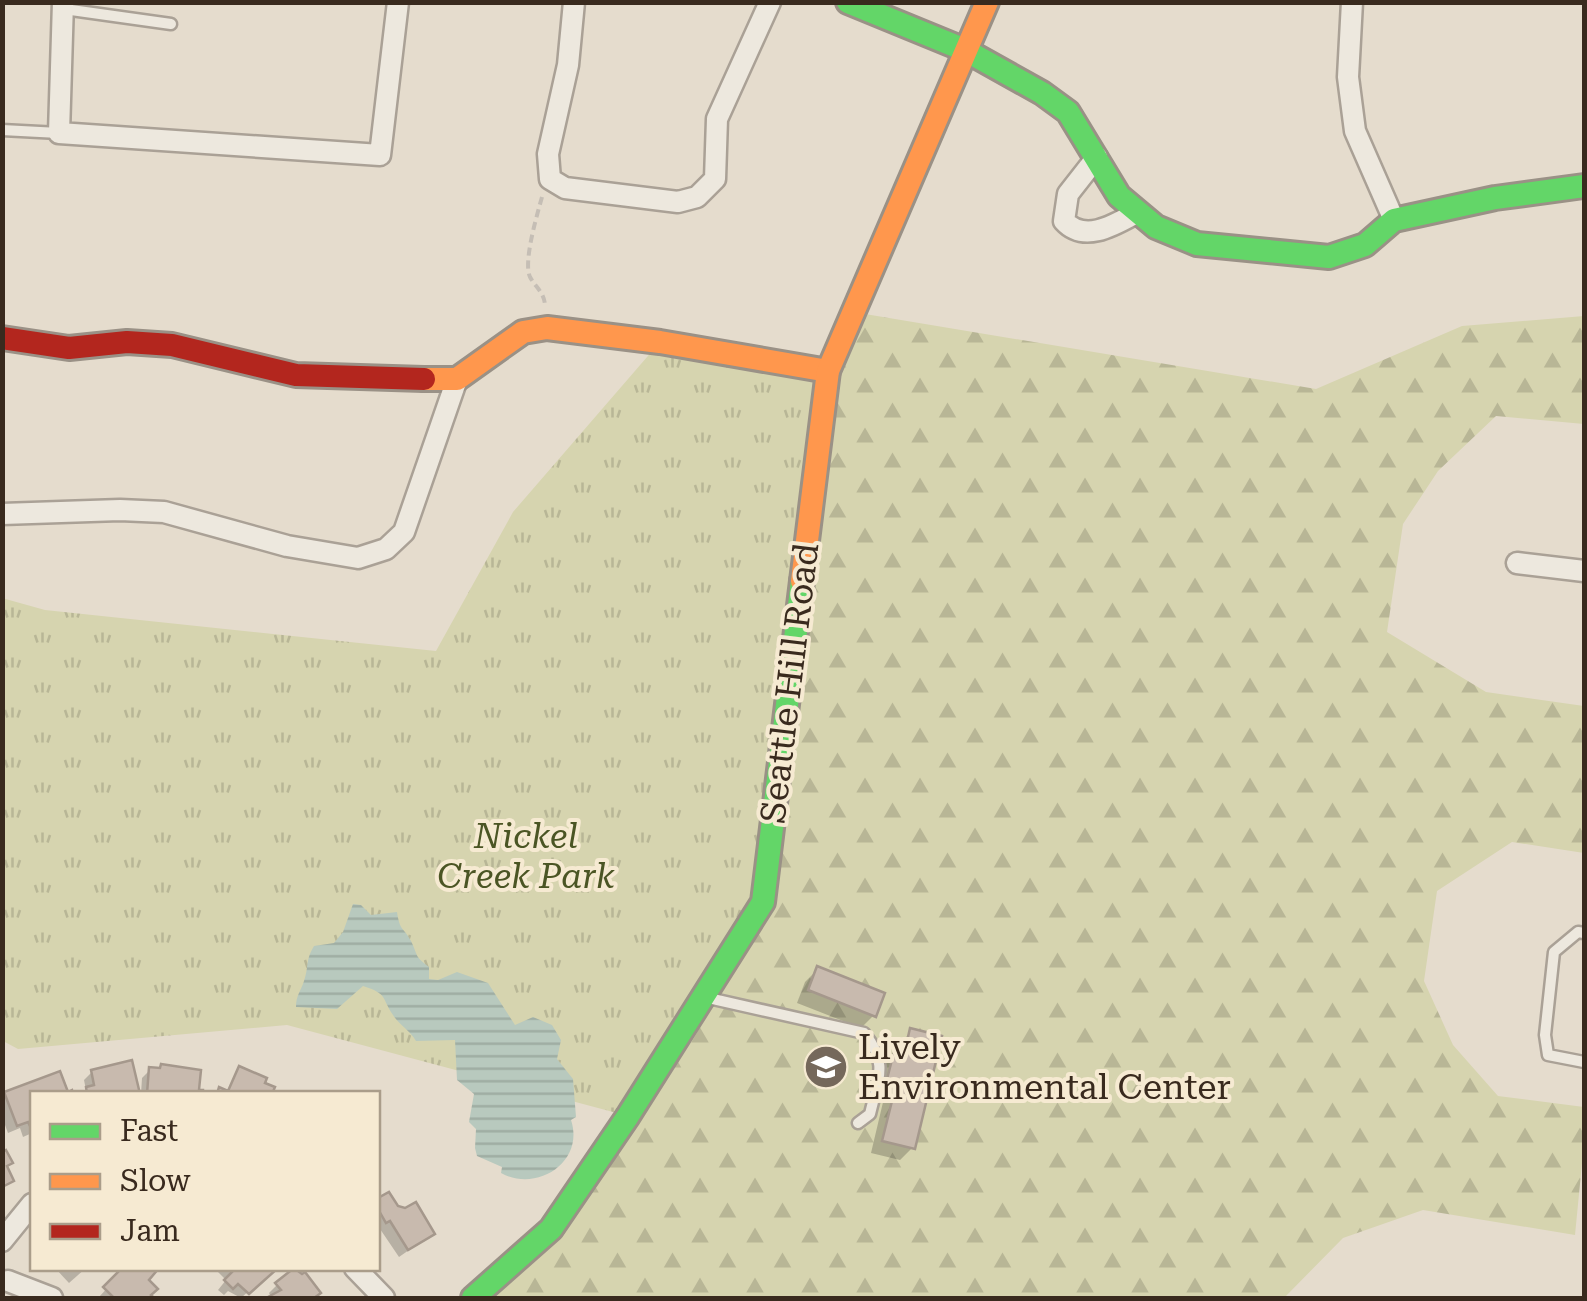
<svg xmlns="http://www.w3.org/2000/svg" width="1587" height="1301" font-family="'Roboto Serif',serif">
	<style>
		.forest { fill: url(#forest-firs) }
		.park { fill: url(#park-tufts) }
		.water { fill: url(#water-rules) }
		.shadow { fill: #0003 }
		.building { fill: #c8baae; stroke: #a5988c; stroke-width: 2.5 }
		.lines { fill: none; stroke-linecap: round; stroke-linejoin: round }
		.lane-casing { stroke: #aaa196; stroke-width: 15 }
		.street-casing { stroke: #aaa196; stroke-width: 25 }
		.fast-casing { stroke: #9a9186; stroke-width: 28 }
		.slow-casing { stroke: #9a9186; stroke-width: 28 }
		.jam-casing { stroke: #9a9186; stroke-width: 28 }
		.path { stroke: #c5beb5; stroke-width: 4; stroke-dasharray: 8 5; stroke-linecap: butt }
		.lane { stroke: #ede8de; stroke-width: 10 }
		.street { stroke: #ede8de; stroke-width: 20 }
		.fast { stroke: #63d668; stroke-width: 22 }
		.slow { stroke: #ff974d; stroke-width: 22 }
		.jam { stroke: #b3261e; stroke-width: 22 }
		.labels { text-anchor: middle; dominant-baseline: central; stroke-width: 8; stroke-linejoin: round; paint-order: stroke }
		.street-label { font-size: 35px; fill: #392a1e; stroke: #f6ead2 }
		.park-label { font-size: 35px; font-style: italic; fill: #4b5524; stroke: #f6ead2 }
		.poi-label { font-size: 35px; fill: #392a1e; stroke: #f6ead2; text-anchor: start }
	</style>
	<defs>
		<pattern id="forest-firs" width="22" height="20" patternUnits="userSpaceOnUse" patternTransform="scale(2.5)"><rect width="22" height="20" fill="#d6d4af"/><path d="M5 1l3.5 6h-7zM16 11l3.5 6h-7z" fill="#b8b696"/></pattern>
		<pattern id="park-tufts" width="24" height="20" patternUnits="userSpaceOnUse" patternTransform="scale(2.5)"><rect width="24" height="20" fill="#d6d4af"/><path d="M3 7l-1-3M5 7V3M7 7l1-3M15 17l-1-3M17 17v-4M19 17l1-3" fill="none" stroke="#b8b696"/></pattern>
		<pattern id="water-rules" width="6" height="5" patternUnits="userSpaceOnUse" patternTransform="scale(2.5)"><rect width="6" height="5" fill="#b8c9be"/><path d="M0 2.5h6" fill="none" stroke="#9fada3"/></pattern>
	</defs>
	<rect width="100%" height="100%" fill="#e5dccd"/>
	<path class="forest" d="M853 312 1316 389 1462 326 1584 316V424L1496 416 1438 471 1403 524 1387 632 1486 692 1584 706V853L1512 842 1437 891 1424 981 1453 1045 1498 1096 1584 1107V1143L1575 1235 1423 1210 1343 1238 1284 1298H473L551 1228 628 1116 828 371Z"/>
	<path class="park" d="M660 342 828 371 763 902 628 1116 287 1025 18 1049 3 1041 2 598 45 610 436 651 513 512Z"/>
	<path class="water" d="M353 904 361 905 371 915 397 912C400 932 403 926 411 941 418 955 414 956 429 967V979L438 980 457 972 488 983 515 1025 533 1017 552 1025 561 1040 557 1059 573 1079 576 1117 571 1120C585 1162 537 1193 501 1173L502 1167 477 1156 475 1148 476 1129 469 1122 474 1094 457 1080 455 1040 416 1041C410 1030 399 1025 393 1015 381 997 388 994 363 986L337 1009 296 1007C296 995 301 991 304 981 309 967 305 961 314 946L334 943 343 932Z"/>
	<g class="shadow">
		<path d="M818 969 873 1016 861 1028 797 1003 805 982Z"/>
		<path d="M911 1031 913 1147 900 1160 871 1153 884 1098 875 1096 882 1068Z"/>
		<path d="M150 1070 198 1094H141L142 1078Z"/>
		<path d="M92 1072 137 1094H83L86 1090 84 1080Z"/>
		<path d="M59 1074 32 1094V1133L23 1137 20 1128 8 1133 2 1117V1097Z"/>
		<path d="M388 1195 396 1209 432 1234 399 1257 378 1226V1201Z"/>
		<path d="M55 1268H86L69 1283Z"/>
		<path d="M126 1268 146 1280 150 1298H98Z"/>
		<path d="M221 1268H274L241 1298 228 1291 224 1295 218 1290 226 1280 218 1272Z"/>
		<path d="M277 1285 318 1293 312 1298H272L269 1293Z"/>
	</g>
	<g class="building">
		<path d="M817 966 885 993 876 1017 808 990Z"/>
		<path d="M910 1028 942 1036 915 1149 882 1141 896 1085 886 1083 894 1052 904 1055Z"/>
		<path d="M132 1060 140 1094H87L86 1087 94 1085 91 1070Z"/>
		<path d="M161 1064 201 1070 199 1090H203V1094H147L149 1067 160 1068Z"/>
		<path d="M239 1066 267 1078 265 1083 275 1087 272 1094H217L219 1087 228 1091Z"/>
		<path d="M60 1071 68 1092 72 1090 73 1094H32V1130L28 1122 17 1126 4 1092Z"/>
		<path d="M6 1150 13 1163 7 1166 14 1181 2 1187V1152Z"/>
		<path d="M389 1192 398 1206 405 1208 416 1202 435 1234 408 1250 390 1221 386 1223 378 1209V1198Z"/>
		<path d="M122 1268H159L149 1280 158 1289 151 1295 154 1298H114L103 1287Z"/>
		<path d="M230 1268H278L249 1294 238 1284 233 1289 224 1280 233 1271Z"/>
		<path d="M294 1268 302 1274 305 1272 321 1293 314 1298H266L281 1290 275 1283Z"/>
	</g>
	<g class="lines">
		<g class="lane-casing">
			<g id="lane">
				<path d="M64 9 171 24"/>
				<path d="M2 130 59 133"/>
				<path d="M1584 933 1578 932 1554 952 1545 1035 1548 1055 1584 1062"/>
				<path d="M704 997 864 1033C889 1063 878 1079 870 1114L858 1123"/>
			</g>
		</g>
		<g class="street-casing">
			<g id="street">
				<path d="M63 2 59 133 380 155 398 2"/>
				<path d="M574 2 568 65 548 154 550 179 565 188 678 202 697 197 715 179 717 119 770 2"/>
				<path d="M1352 2 1348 77 1355 131 1394 220"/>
				<path d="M1097 157 1068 194 1064 221C1085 244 1116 224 1138 212"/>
				<path d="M2 514 120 510 164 512 287 546 358 558 386 549 404 532 457 379"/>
				<path d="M1517 563 1584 571"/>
				<path d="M2 1241 32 1204"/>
				<path d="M355 1268 384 1298"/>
				<path d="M8 1281 52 1298"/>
			</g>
		</g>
		<g class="fast-casing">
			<g id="fast">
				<path d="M848 2 965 50 1042 93 1068 112 1119 196 1156 227 1197 244 1329 257 1365 245 1394 220 1495 198 1584 186"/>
				<path d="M473 1298 551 1229 628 1116 763 902 802 581"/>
			</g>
		</g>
		<g class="slow-casing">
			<g id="slow">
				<path d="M424 379H457L523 332 547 328 660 342 828 371"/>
				<path d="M802 581 828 371 987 2"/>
			</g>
		</g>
		<g class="jam-casing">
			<path id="jam" d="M2 338 69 348 127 342 172 345 296 375 424 379"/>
		</g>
		<path class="path" d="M542 197C537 215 523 262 530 277 536 288 544 292 545 305"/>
		<use href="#lane" class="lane"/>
		<use href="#street" class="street"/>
		<use href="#fast" class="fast"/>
		<use href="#slow" class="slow"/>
		<use href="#jam" class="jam"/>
	</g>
	<defs>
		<g id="school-disc" transform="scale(2.25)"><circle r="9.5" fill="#75685b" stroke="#f6ead2"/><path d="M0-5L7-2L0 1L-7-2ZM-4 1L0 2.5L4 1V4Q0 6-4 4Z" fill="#fff"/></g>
	</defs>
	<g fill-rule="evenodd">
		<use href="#school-disc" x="826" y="1067"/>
	</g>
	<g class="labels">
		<g class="street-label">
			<text transform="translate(790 683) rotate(-83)">Seattle Hill Road</text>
		</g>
		<g class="park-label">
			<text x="526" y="836">Nickel<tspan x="526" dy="40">Creek Park</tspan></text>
		</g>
		<g class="poi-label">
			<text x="858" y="1047">Lively<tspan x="858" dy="40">Environmental Center</tspan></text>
		</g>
	</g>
	<rect width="1587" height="1301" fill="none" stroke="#392a1e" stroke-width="10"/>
	<rect x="30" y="1091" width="350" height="180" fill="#f6ead2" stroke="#aa9d8a" stroke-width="2.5"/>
	<rect x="50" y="1124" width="50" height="15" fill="#63d668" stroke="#aa9d8a" stroke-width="2.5"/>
	<text x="120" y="1141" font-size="30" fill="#392a1e">Fast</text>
	<rect x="50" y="1174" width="50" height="15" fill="#ff974d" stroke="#aa9d8a" stroke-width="2.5"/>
	<text x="120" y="1191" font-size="30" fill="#392a1e">Slow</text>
	<rect x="50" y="1224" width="50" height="15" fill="#b3261e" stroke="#aa9d8a" stroke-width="2.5"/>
	<text x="120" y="1241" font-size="30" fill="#392a1e">Jam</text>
</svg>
